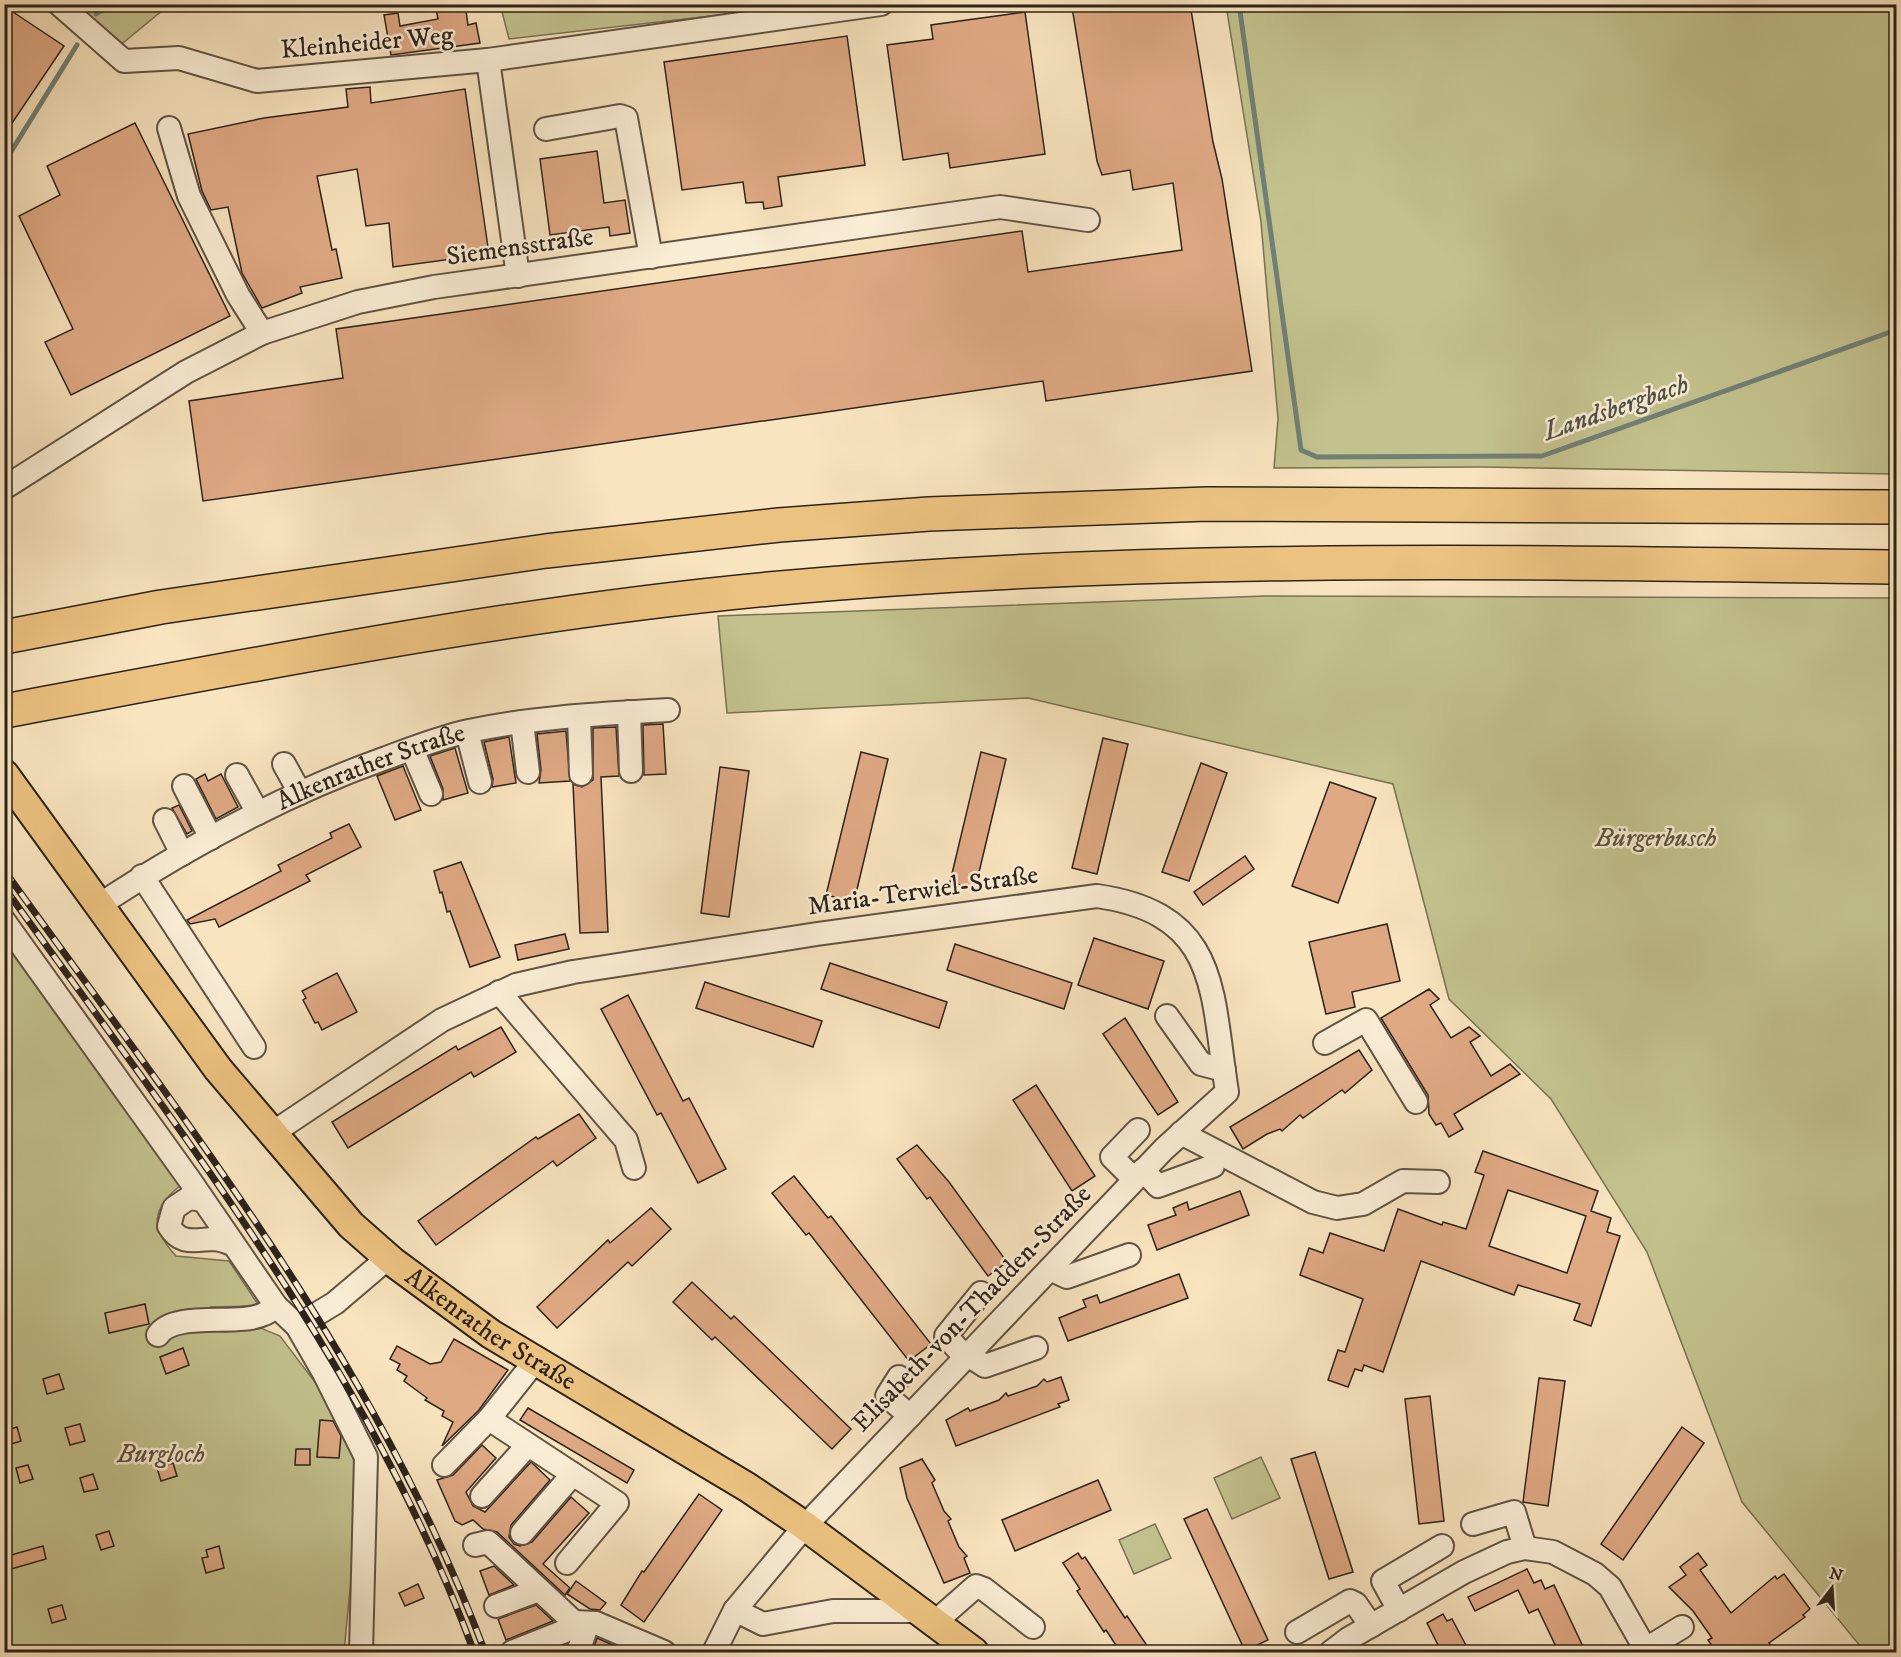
<svg xmlns="http://www.w3.org/2000/svg" width="1901" height="1657" font-family="'IM FELL DW Pica',serif">
	<style>
		.green { fill: #c3c28e; stroke: #787254; stroke-width: 1.5 }
		.lines { fill: none; stroke-linecap: round; stroke-linejoin: round }
		.stream { stroke: #708076; stroke-width: 5 }
		.building { fill: #dfa984; stroke: #2d231b; stroke-width: 1.5; fill-rule: evenodd }
		.minor-casing { stroke: #605344; stroke-width: 26 }
		.major-casing { stroke: #2d231b; stroke-width: 32 }
		.highway-casing { stroke: #2d231b; stroke-width: 36 }
		.minor { stroke: #faedd5; stroke-width: 22 }
		.major { stroke: #ecc280; stroke-width: 28 }
		.highway { stroke: #ecc280; stroke-width: 33 }
		.rail-casing { stroke: #2d231b; stroke-width: 7 }
		.rail { stroke: #faedd5; stroke-width: 4.5; stroke-dasharray: 14; stroke-linecap: butt }
		.labels { text-anchor: middle; dominant-baseline: central; stroke-width: 5; stroke-linejoin: round; paint-order: stroke }
		.street-label { font-size: 26px; fill: #2d231b; stroke: #faedd5 }
		.park-label { font-size: 26px; font-style: italic; fill: #5a533e; stroke: #faedd5 }
		.water-label { font-size: 27px; font-style: italic; fill: #4f5249; stroke: #faedd5 }
	</style>
	<rect width="100%" height="100%" fill="#f8e4bf"/>
	<filter id="stains"><feTurbulence type="fractalNoise" baseFrequency=".00333" numOctaves="4"/><feColorMatrix values="0 0 0 0 .2 0 0 0 0 .09 0 0 0 0 .02 0 0 0 .5 -.17"/></filter>
	<radialGradient id="worn" r=".72"><stop offset=".6" stop-color="#630" stop-opacity="0"/><stop offset="1" stop-color="#630" stop-opacity=".3"/></radialGradient>
	<g class="green">
		<path d="M500 4 807 5 509 39Z"/>
		<path d="M72 5H169L118 47Z"/>
		<path d="M1226 5H1896V474L1481 467 1274 468 1278 419 1261 222Z"/>
		<path d="M1265 596 1896 598V1652H1865L1742 1502 1647 1252 1551 1099 1449 999 1393 784 1028 698 727 713 718 616Z"/>
		<path d="M4 931 185 1182C152 1206 148 1226 176 1256L229 1261 259 1306 210 1307 280 1336 343 1419 360 1485 344 1652H5Z"/>
		<path d="M1261 1457 1280 1498 1232 1519 1214 1478Z"/>
		<path d="M1155 1524 1171 1558 1134 1574 1119 1540Z"/>
	</g>
	<g class="lines">
		<g class="stream">
			<path d="M1239 4 1301 450 1317 457 1542 456 1896 330"/>
			<path d="M96 14 112 4"/>
			<path d="M4 163 77 45"/>
		</g>
	</g>
	<g class="building">
		<path d="M465 4 468 25 476 23 480 43 391 55 384 15 398 13 400 26 438 19 436 9Z"/>
		<path d="M1090 4H1190L1213 142 1222 179 1252 371 1046 401 1043 381 203 501 189 401 343 378 336 329 1022 231 1028 272 1182 250 1173 183 1133 190 1130 170 1102 175 1097 161 1072 7Z"/>
		<path d="M4 6 64 46 4 135Z"/>
		<path d="M1025 12 1045 154 950 168 948 153 903 160 887 45 933 39 931 25Z"/>
		<path d="M847 36 865 165 778 177 782 206 764 209 763 202 746 203 743 182 682 190 664 62Z"/>
		<path d="M370 87 371 103 465 89 489 254 393 267 389 223 366 226 357 169 317 176 332 250 336 249 342 278 300 287 302 293 262 308 242 273 228 207 211 210 202 191 188 134 264 118 348 107 346 89Z"/>
		<path d="M135 123 230 316 71 395 45 342 73 329 19 216 60 195 47 166Z"/>
		<path d="M597 151 604 203 625 200 630 233 610 236 609 227 550 235 540 159Z"/>
		<path d="M663 724 666 774 644 775 643 725Z"/>
		<path d="M616 727 619 776 601 777 608 932 580 933 573 784 582 787 593 780V728Z"/>
		<path d="M566 731 570 781 539 783 541 770 537 734Z"/>
		<path d="M509 737 516 783 492 787 493 779 484 742Z"/>
		<path d="M1103 738 1128 744 1097 874 1072 868Z"/>
		<path d="M455 748 468 793 443 800V789L430 756Z"/>
		<path d="M861 752 888 759 854 902 826 895Z"/>
		<path d="M981 752 1006 759 975 889 950 882Z"/>
		<path d="M1201 763 1227 773 1189 881 1162 872Z"/>
		<path d="M403 766 421 810 395 820 377 776Z"/>
		<path d="M720 767 749 771 729 917 701 913Z"/>
		<path d="M205 774 208 781 221 774 238 807 216 819 196 779Z"/>
		<path d="M1330 782 1376 798 1338 903 1292 886Z"/>
		<path d="M179 805 192 831 187 834 172 808Z"/>
		<path d="M349 824 361 847 306 875 310 881 219 927 215 919 190 924 187 920 281 871 278 865 332 838 330 833Z"/>
		<path d="M1245 856 1254 869 1203 905 1194 892Z"/>
		<path d="M461 862 500 957 470 967 450 911 447 912 442 892 440 893 434 871Z"/>
		<path d="M1387 924 1400 981 1352 992 1355 1007 1326 1014 1309 942Z"/>
		<path d="M565 934 569 949 518 960 515 945Z"/>
		<path d="M1094 938 1164 961 1148 1009 1078 985Z"/>
		<path d="M955 944 1072 983 1064 1009 947 970Z"/>
		<path d="M830 963 947 1002 939 1028 821 989Z"/>
		<path d="M337 973 357 1012 322 1030 318 1022 315 1023 303 1000 306 998 302 991Z"/>
		<path d="M705 982 822 1021 813 1047 696 1008Z"/>
		<path d="M1429 989 1439 999 1430 1005 1451 1038 1469 1027 1480 1036 1470 1042 1491 1076 1510 1064 1520 1074 1454 1114 1463 1129 1449 1137 1441 1123 1436 1125 1429 1114 1428 1095 1381 1018Z"/>
		<path d="M628 995 683 1101 689 1098 726 1169 698 1183 661 1113 657 1115 601 1009Z"/>
		<path d="M1125 1018 1178 1102 1158 1115 1103 1034Z"/>
		<path d="M501 1027 516 1052 474 1077 471 1072 348 1148 332 1122 456 1046 458 1050Z"/>
		<path d="M1359 1050 1372 1070 1345 1093 1342 1090 1303 1118 1300 1115 1282 1131 1280 1129 1267 1134 1243 1149 1230 1127Z"/>
		<path d="M1036 1085 1095 1176 1072 1191 1013 1100Z"/>
		<path d="M579 1114 596 1138 557 1166 553 1161 436 1245 418 1221 536 1137 538 1139Z"/>
		<path d="M917 1145 949 1182 1007 1262 988 1276 930 1197 927 1199 897 1159Z"/>
		<path d="M1483 1151 1598 1191 1591 1211 1611 1218 1607 1232 1620 1236 1591 1326 1574 1320 1580 1304 1518 1285 1514 1295 1421 1261 1383 1372 1364 1365 1362 1371 1355 1369 1348 1387 1328 1380 1338 1350 1345 1352 1363 1299 1300 1275 1309 1248 1323 1253 1330 1233 1384 1251 1398 1209 1442 1225 1443 1222 1466 1229 1484 1175 1475 1172ZM1508 1190 1586 1216 1567 1273 1489 1246Z"/>
		<path d="M794 1176 828 1218 831 1216 931 1344 909 1361 809 1233 806 1235 772 1193Z"/>
		<path d="M1240 1191 1249 1215 1157 1250 1148 1225 1176 1215 1173 1208 1187 1202 1189 1210Z"/>
		<path d="M651 1208 671 1229 632 1266 628 1262 557 1328 537 1307 608 1240 610 1243Z"/>
		<path d="M1179 1274 1188 1298 1068 1341 1059 1318 1086 1307 1083 1300 1097 1295 1100 1303Z"/>
		<path d="M692 1282 731 1319 734 1316 851 1429 832 1449 715 1337 712 1340 673 1302Z"/>
		<path d="M145 1304 149 1324 109 1333 105 1313Z"/>
		<path d="M454 1339 508 1370 479 1410 442 1446 453 1422 442 1416 444 1411 425 1400 427 1398 404 1381 407 1376 397 1370 400 1364 390 1359 397 1346 430 1364 441 1362Z"/>
		<path d="M183 1348 189 1365 166 1374 160 1357Z"/>
		<path d="M59 1374 64 1389 47 1394 43 1379Z"/>
		<path d="M1061 1377 1069 1400 1058 1404 1060 1407 956 1446 946 1420 968 1408 970 1411 999 1400 1006 1393 1008 1396 1037 1386 1044 1379 1047 1382Z"/>
		<path d="M1539 1378 1565 1381 1548 1506 1523 1502Z"/>
		<path d="M1430 1396 1444 1521 1419 1524 1405 1399Z"/>
		<path d="M528 1408 634 1470 627 1483 520 1420Z"/>
		<path d="M320 1420 333 1421 341 1436 339 1458 317 1457Z"/>
		<path d="M80 1424 85 1441 70 1445 65 1428Z"/>
		<path d="M17 1427 21 1441 8 1445 4 1431Z"/>
		<path d="M1682 1427 1704 1443 1623 1560 1601 1544Z"/>
		<path d="M482 1445 496 1458 466 1492 473 1506 485 1512 531 1462 550 1480 511 1525 509 1537 514 1544 520 1546 532 1542 571 1497 589 1513 543 1564 570 1588 565 1595 497 1532 483 1529 473 1520 462 1525 455 1521 437 1480 453 1475Z"/>
		<path d="M296 1449H310V1465H295Z"/>
		<path d="M1315 1452 1353 1572 1329 1579 1291 1459Z"/>
		<path d="M922 1459 935 1480 932 1483 944 1511 951 1519 948 1521 959 1547 967 1556 964 1558 970 1573 944 1583 907 1498 900 1468Z"/>
		<path d="M173 1463 177 1476 161 1481 157 1468Z"/>
		<path d="M28 1465 33 1479 20 1483 16 1468Z"/>
		<path d="M93 1474 98 1489 84 1492 80 1478Z"/>
		<path d="M1098 1480 1111 1510 1015 1551 1002 1520Z"/>
		<path d="M699 1494 722 1510 644 1622 621 1605 642 1571 644 1572Z"/>
		<path d="M1207 1509 1268 1640 1245 1651 1184 1519Z"/>
		<path d="M109 1531 114 1546 101 1550 96 1535Z"/>
		<path d="M43 1546 46 1559 4 1571V1557Z"/>
		<path d="M219 1546 224 1568 206 1573 202 1558 208 1557 206 1550Z"/>
		<path d="M1078 1553 1082 1559 1085 1557 1125 1618 1127 1616 1152 1653H1121L1106 1630 1104 1632 1077 1591 1080 1589 1063 1563Z"/>
		<path d="M1698 1553 1707 1565 1700 1570 1731 1613 1775 1576 1777 1579 1784 1574 1810 1609 1803 1615 1805 1617 1769 1643 1776 1653H1717L1708 1640 1712 1638 1693 1611 1669 1587 1686 1575 1680 1567Z"/>
		<path d="M494 1566 514 1585 489 1595 480 1571Z"/>
		<path d="M1527 1569 1534 1583 1541 1580 1545 1589 1554 1585 1586 1653H1559L1538 1609 1529 1613 1518 1590 1475 1611 1468 1597Z"/>
		<path d="M576 1581 606 1603 600 1610 590 1609 567 1594Z"/>
		<path d="M418 1584 424 1598 405 1606 399 1593Z"/>
		<path d="M62 1605 66 1619 52 1623 48 1609Z"/>
		<path d="M536 1605 553 1621 506 1640 498 1619Z"/>
		<path d="M1443 1614 1447 1621 1452 1619 1470 1653H1442L1427 1623Z"/>
		<path d="M597 1638 617 1647 615 1653H592Z"/>
	</g>
	<g class="lines">
		<g class="minor-casing">
			<g id="minor">
				<path d="M59 4 124 61 179 58 257 81 488 60 518 276"/>
				<path d="M488 60 881 4"/>
				<path d="M169 128 189 196 238 295 262 333"/>
				<path d="M546 129 620 116 626 118 651 257"/>
				<path d="M4 488 186 372 262 333 358 302 434 287 1000 207 1088 220"/>
				<path d="M629 712 631 771"/>
				<path d="M579 716 581 774"/>
				<path d="M522 722 528 772"/>
				<path d="M467 732 480 782"/>
				<path d="M412 749 431 794"/>
				<path d="M284 764 300 793"/>
				<path d="M237 775 258 813"/>
				<path d="M184 786 211 838"/>
				<path d="M165 820 182 854"/>
				<path d="M142 876 254 1047"/>
				<path id="s1" d="M99 905C189 846 285 794 386 758 413 748 441 737 469 731 534 717 602 714 668 710"/>
				<path d="M4 921 189 1179 276 1306 297 1326 324 1373 366 1457 361 1652"/>
				<path d="M499 992 626 1140 634 1168"/>
				<path d="M1167 1016 1201 1064 1224 1070"/>
				<path d="M1325 1043 1366 1020 1416 1102"/>
				<path d="M1181 1133 1313 1202 1337 1208 1363 1204 1403 1181 1438 1182"/>
				<path d="M271 1134 442 1020 516 985 573 972 817 934 1097 896C1221 914 1211 993 1227 1092L1164 1149 805 1526 735 1610 714 1652"/>
				<path d="M1143 1170 1158 1186 1213 1166"/>
				<path d="M1134 1179 1112 1157 1138 1130"/>
				<path d="M203 1200 189 1198 174 1208 169 1226C180 1245 194 1240 213 1239 220 1239 226 1242 233 1244"/>
				<path d="M1050 1269 1067 1277 1129 1255"/>
				<path d="M297 1326 335 1303 388 1258"/>
				<path d="M158 1335C175 1310 238 1327 264 1314 268 1313 272 1309 276 1306"/>
				<path d="M968 1355 985 1366 1036 1348"/>
				<path d="M966 1358 946 1336 981 1293"/>
				<path d="M536 1360 489 1419 617 1503 567 1563"/>
				<path d="M899 1377 887 1396 910 1416"/>
				<path d="M444 1465 489 1419"/>
				<path d="M482 1496 528 1445"/>
				<path d="M1473 1524 1514 1512 1525 1548"/>
				<path d="M522 1533 573 1474"/>
				<path d="M475 1545 488 1542 574 1622 596 1623 664 1652"/>
				<path d="M496 1606 539 1590"/>
				<path d="M735 1610 763 1624 833 1611H917"/>
				<path d="M1399 1610 1383 1581 1442 1546"/>
				<path d="M934 1623 976 1586 984 1589 1033 1627"/>
				<path d="M1297 1632 1350 1601 1356 1604 1371 1626"/>
				<path d="M1646 1649 1682 1627"/>
				<path d="M512 1652 565 1631 574 1622"/>
				<path d="M578 1652 588 1623"/>
				<path d="M1331 1652 1348 1639 1464 1572 1507 1552 1525 1548 1553 1552 1595 1574 1610 1587 1647 1652"/>
			</g>
		</g>
		<g class="major-casing">
			<g id="major">
				<path id="s2" d="M4 774 218 1069 351 1225 393 1262 491 1334 747 1487 805 1526 974 1652"/>
			</g>
		</g>
		<g class="highway-casing">
			<g id="highway">
				<path d="M4 637 161 607 546 551 779 525 929 514 1207 504 1896 507"/>
				<path d="M4 711C258 664 512 613 769 589 1144 554 1520 562 1896 567"/>
			</g>
		</g>
		<use href="#minor" class="minor"/>
		<use href="#major" class="major"/>
		<use href="#highway" class="highway"/>
		<g class="rail-casing">
			<g id="rail">
				<path d="M4 870C186 1123 374 1357 485 1652"/>
				<path d="M4 887C179 1131 369 1368 474 1652"/>
			</g>
		</g>
		<use href="#rail" class="rail"/>
	</g>
	<g class="labels">
		<g class="street-label">
			<text transform="translate(367 43) rotate(-5)">Kleinheider Weg</text>
			<text transform="translate(520 247) rotate(-8)">Siemensstraße</text>
			<text stroke="none"><textPath href="#s1" startOffset="306">Alkenrather Straße</textPath></text>
			<text transform="translate(923 891) rotate(-8)">Maria-Terwiel-Straße</text>
			<text transform="translate(972 1309) rotate(-46)">Elisabeth-von-Thadden-Straße</text>
			<text stroke="none"><textPath href="#s2" startOffset="744">Alkenrather Straße</textPath></text>
		</g>
		<g class="park-label">
			<text x="1656" y="838">Bürgerbusch</text>
			<text x="161" y="1454">Burgloch</text>
		</g>
		<g class="water-label">
			<text transform="translate(1616 408) rotate(-19)">Landsbergbach</text>
		</g>
	</g>
	<rect width="1901" height="1657" fill="none" stroke="#f8e4bf" stroke-width="24"/>
	<rect x="6" y="6" width="1889" height="1645" fill="none" stroke="#2d231b" stroke-width="3"/>
	<rect x="12" y="12" width="1877" height="1633" fill="none" stroke="#2d231b" stroke-width="1.5"/>
	<g transform="translate(1832 1588) rotate(17)" stroke="#faedd5" stroke-width="4.5" paint-order="stroke">
	<path d="M0-4.5L10 22L0 15L-10 22Z" fill="#2d231b"/>
	<text y="-9" font-size="16" font-weight="bold" text-anchor="middle" fill="#2d231b">N</text>
	</g>
	<rect width="100%" height="100%" filter="url(#stains)"/>
	<rect width="100%" height="100%" fill="url(#worn)"/>
</svg>
